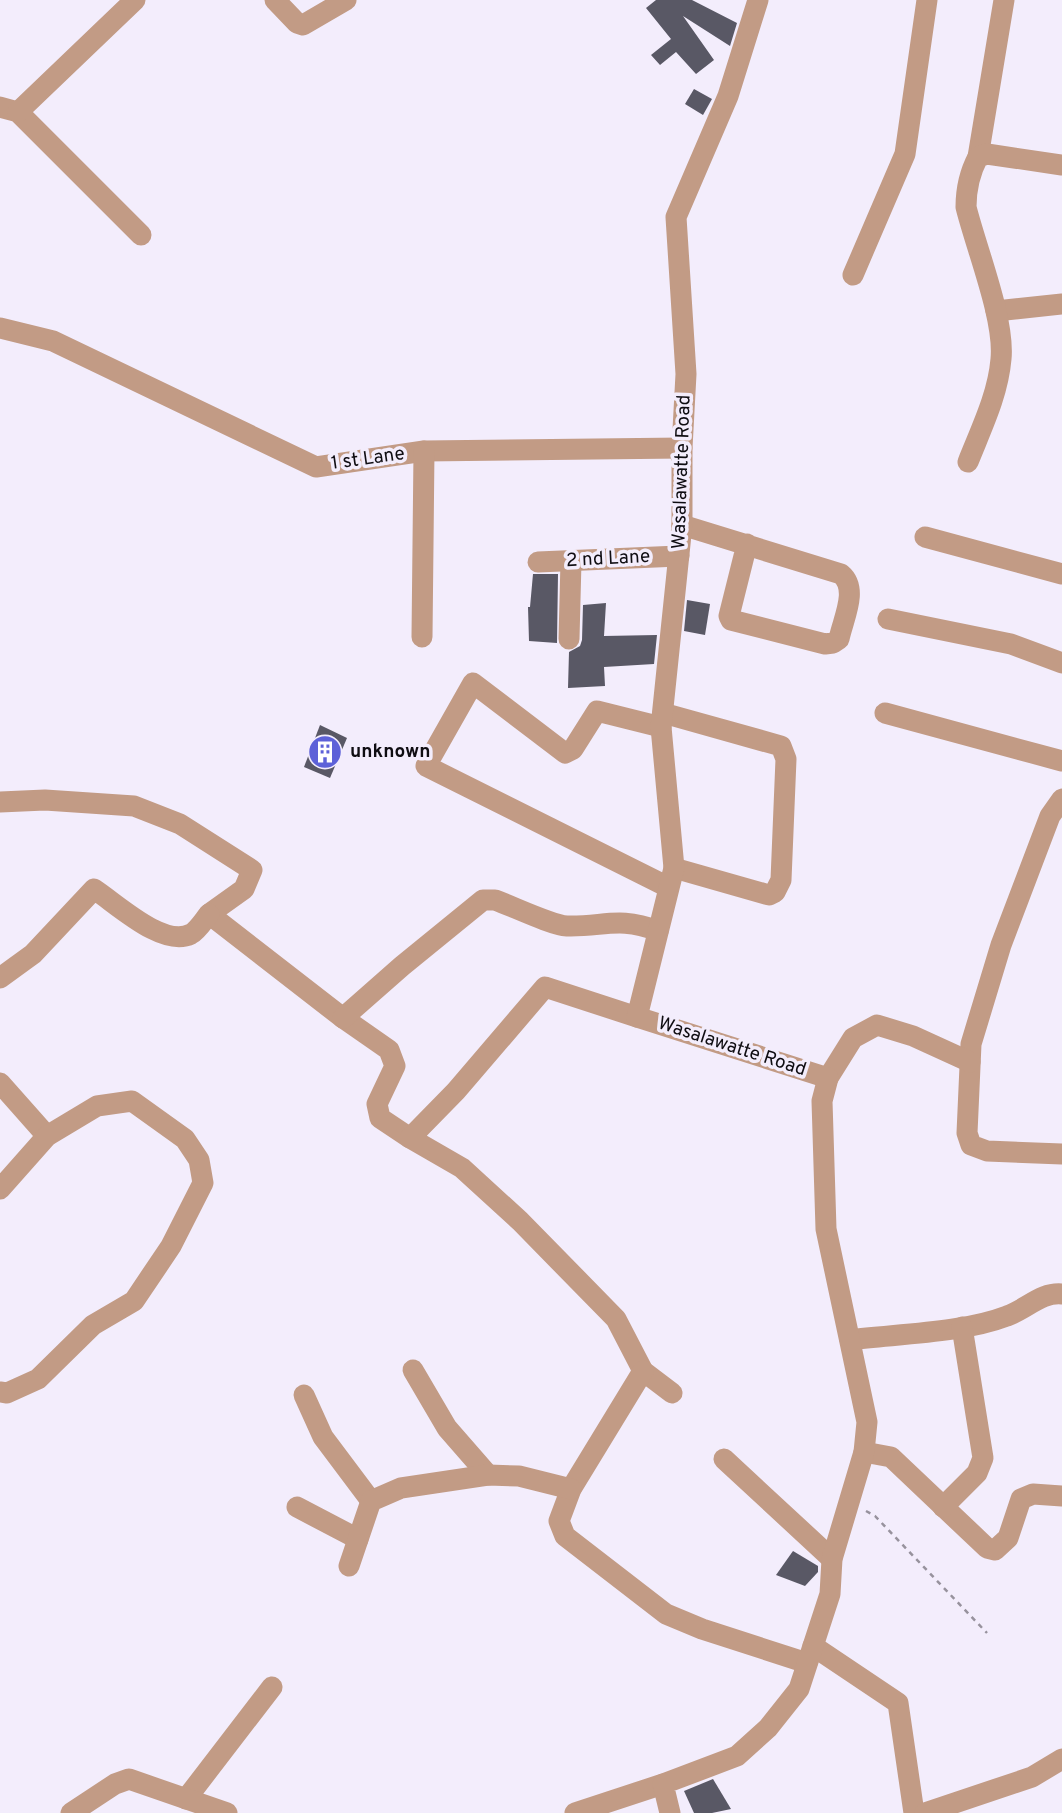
<svg xmlns="http://www.w3.org/2000/svg" width="1062" height="1813" font-family="Overpass,sans-serif">
	<style>
		.building { fill: #595865 }
		.lines { fill: none; stroke-linecap: round; stroke-linejoin: round }
		.path { stroke: #97929d; stroke-width: 2.5; stroke-dasharray: 5 5; stroke-linecap: butt }
		.minor { stroke: #c29b85; stroke-width: 21 }
		.labels { text-anchor: middle; dominant-baseline: central; stroke-width: 7; stroke-linejoin: round; paint-order: stroke }
		.street-label { font-size: 19px; fill: #0f0d12; stroke: #f3edfc }
		.poi-label { font-size: 19px; font-weight: bold; fill: #0f0d12; stroke: #f3edfc; text-anchor: start }
	</style>
	<rect width="100%" height="100%" fill="#f3edfc"/>
	<g class="building">
		<path d="M656 0H692L737 23 730 46 683 16 714 60 696 74 676 52 660 65 651 55 671 39 646 8Z"/>
		<path d="M694 89 712 99 703 115 685 104Z"/>
		<path d="M533 574H558L557 643 529 641 528 607H530Z"/>
		<path d="M687 600 710 604 705 635 684 631Z"/>
		<path d="M606 603 604 636 657 635 654 664 604 667 605 686 568 688 569 652 580 646 582 640 583 605Z"/>
		<path d="M320 725 347 738 330 778 304 767Z"/>
		<path d="M793 1551 818 1566V1572L805 1586 776 1575Z"/>
		<path d="M713 1779 731 1809 712 1813H694L684 1791Z"/>
	</g>
	<g class="lines">
		<path class="path" d="M866 1511 875 1516 987 1633"/>
		<g class="minor">
			<path d="M275 0 297 23 303 25 346 0"/>
			<path d="M0 107 18 112 141 235"/>
			<path d="M18 112 135 0"/>
			<path d="M978 157 1004 0"/>
			<path d="M853 275 905 154 927 0"/>
			<path d="M996 311 1062 304"/>
			<path d="M0 328 53 341 316 467 424 451 682 448"/>
			<path d="M968 462C981 429 998 395 1001 359 1005 319 976 248 966 207 966 190 970 172 978 157L987 154 1062 165"/>
			<path d="M682 525 841 574C859 589 843 619 839 639L833 643 825 644 731 620 729 616 747 544"/>
			<path d="M925 537 1062 574"/>
			<path d="M538 562 679 556"/>
			<path d="M888 619 1011 644 1062 663"/>
			<path d="M422 637 424 451"/>
			<path d="M569 639 571 561"/>
			<path d="M663 713 781 746 786 759 781 880 775 892 769 895 674 868"/>
			<path d="M885 713 1062 761"/>
			<path d="M661 727 597 711 573 749 565 753 473 683 426 766 668 887"/>
			<path d="M1062 799 1050 816 1001 945 971 1044 967 1133 971 1145 987 1151 1062 1154"/>
			<path d="M0 802 45 800 134 806 180 824 252 870 244 889 209 914 343 1018 389 1050 395 1066 377 1104 380 1118 410 1138"/>
			<path d="M0 978 33 954 94 889C117 904 163 948 191 934 198 930 204 920 209 914"/>
			<path d="M637 1017 545 987 456 1091 410 1138 462 1168 520 1221 616 1319 643 1371 672 1393"/>
			<path d="M343 1018 402 966 483 900H495C512 906 551 925 567 926 604 927 619 916 658 931"/>
			<path d="M828 1078 853 1038 877 1025 913 1036 970 1062"/>
			<path d="M0 1083 47 1136"/>
			<path d="M0 1189 47 1136 97 1106 132 1101 185 1139 199 1160 203 1183 171 1246 134 1301 93 1325 38 1379 7 1393 0 1392"/>
			<path d="M850 1340C897 1334 963 1333 1007 1316 1027 1309 1041 1292 1062 1294"/>
			<path d="M413 1370 447 1428 488 1475"/>
			<path d="M643 1371 571 1489 559 1521 565 1536 666 1614 702 1629 807 1663"/>
			<path d="M304 1395 323 1437 371 1501"/>
			<path d="M864 1452 891 1457 987 1548 995 1550 1008 1538 1021 1499 1033 1494 1062 1496"/>
			<path d="M724 1459 832 1559"/>
			<path d="M297 1507 358 1539"/>
			<path d="M943 1507 977 1473 983 1458 962 1327"/>
			<path d="M349 1566 371 1501 401 1488 488 1475 519 1476 571 1489"/>
			<path d="M813 1646 898 1703 914 1813"/>
			<path d="M186 1799 272 1687"/>
			<path d="M71 1813 115 1784 129 1779 227 1813"/>
			<path d="M575 1813 663 1784"/>
			<path d="M670 1813 663 1784 737 1756 768 1728 799 1689 830 1594 832 1559 864 1452 867 1422 826 1229 822 1101 828 1078 637 1017 674 868 661 727 682 525V448L686 374 676 217 728 96 758 0"/>
			<path d="M925 1813 1032 1777 1062 1759"/>
		</g>
	</g>
	<defs>
		<g id="building-disc" transform="scale(1.75)"><circle r="9.5" fill="#5d61d8" stroke="#f3edfc"/><path d="M-4-6H4V6H1V3H-1V6H-4ZM-2.5-4.3h1.7v1.8h-1.7ZM.8-4.3h1.7v1.8H.8ZM-2.5-1h1.7V.8h-1.7ZM.8-1h1.7V.8H.8Z" fill="#fff"/></g>
	</defs>
	<g fill-rule="evenodd">
		<use href="#building-disc" x="325" y="752"/>
	</g>
	<g class="labels">
		<g class="street-label">
			<text transform="translate(368 459) rotate(-8)">1 st Lane</text>
			<text transform="translate(682 472) rotate(-88)">Wasalawatte Road</text>
			<text transform="translate(608 559) rotate(-3)">2 nd Lane</text>
			<text transform="translate(732 1047) rotate(18)">Wasalawatte Road</text>
		</g>
		<g class="poi-label">
			<text x="350" y="752">unknown</text>
		</g>
	</g>
</svg>
